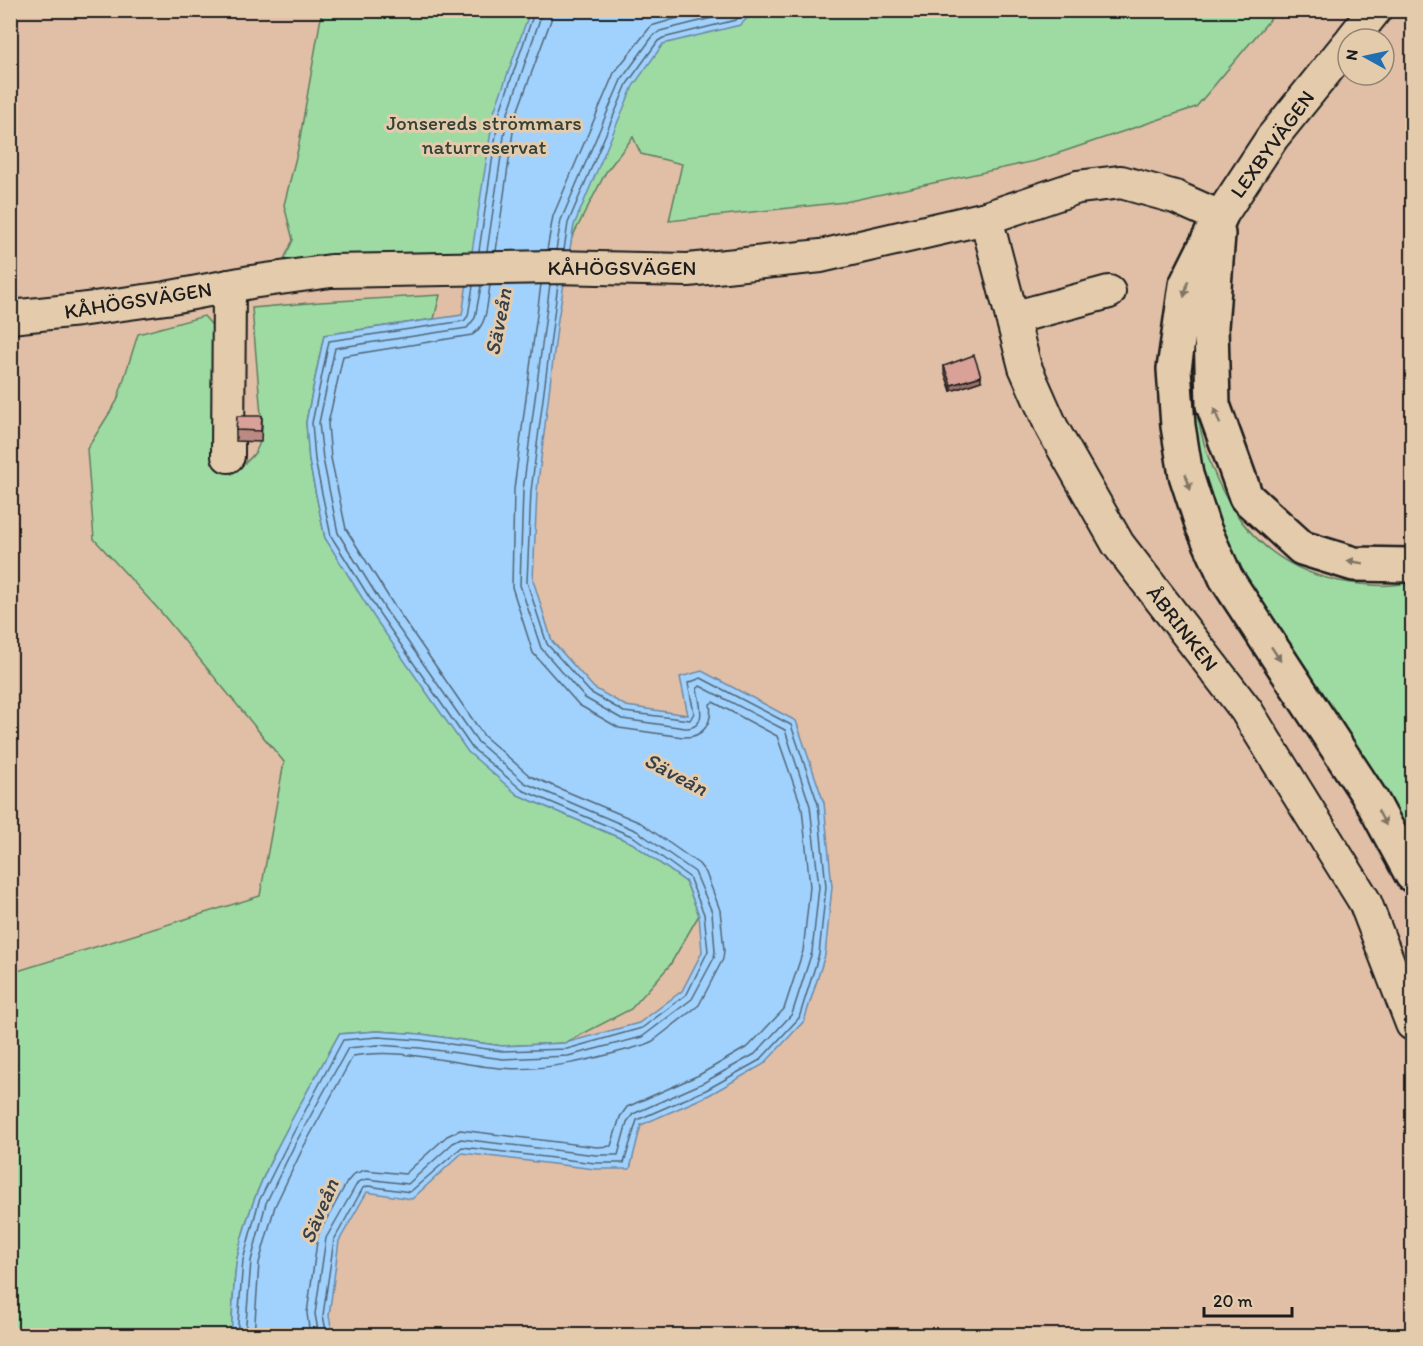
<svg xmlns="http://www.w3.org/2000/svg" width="1423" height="1346" font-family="Itim,sans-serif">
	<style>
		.green { fill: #9edba3; stroke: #5d7c60; stroke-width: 1.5 }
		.water { fill: #a1d2fe; stroke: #6c89a4; stroke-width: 1.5 }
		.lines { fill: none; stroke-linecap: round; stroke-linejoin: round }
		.shore { stroke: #516576; stroke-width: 1.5 }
		.minor-casing { stroke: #1c1c1c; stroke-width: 36 }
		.highway-casing { stroke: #1c1c1c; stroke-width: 38 }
		.minor { stroke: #e3cbac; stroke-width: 32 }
		.highway { stroke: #e3cbac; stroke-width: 33 }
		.wall { fill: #bb8a82; stroke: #1c1c1c; stroke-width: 1.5 }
		.shaded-wall { fill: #98716a; stroke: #1c1c1c; stroke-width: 1.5 }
		.building { fill: #d9a197; stroke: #1c1c1c; stroke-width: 1.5 }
		.oneway { fill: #807464 }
		.labels { text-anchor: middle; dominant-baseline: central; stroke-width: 6; stroke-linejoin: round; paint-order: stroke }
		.park-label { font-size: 21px; fill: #364237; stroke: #e3cbac }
		.street-label { font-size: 21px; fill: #1c1c1c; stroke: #e3cbac }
		.water-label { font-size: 22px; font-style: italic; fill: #374049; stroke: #e3cbac }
	</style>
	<rect width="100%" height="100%" fill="#e1bfa7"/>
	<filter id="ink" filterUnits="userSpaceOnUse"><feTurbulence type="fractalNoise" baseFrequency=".0167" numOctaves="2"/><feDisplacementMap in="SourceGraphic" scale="12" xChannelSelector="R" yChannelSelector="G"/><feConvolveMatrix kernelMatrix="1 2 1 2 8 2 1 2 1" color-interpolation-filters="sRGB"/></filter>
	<g filter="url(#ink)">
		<g class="green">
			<path d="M322 11H1277L1196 107 1035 161 845 202 669 221 682 164 641 154 633 137 606 172 568 245 456 256 284 259 293 240 284 205 298 149Z"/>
			<path d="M440 295 434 319 324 335 306 422 309 461 325 538 518 795 632 843 686 882 699 915 670 965 631 1009 565 1043 502 1046 421 1034 377 1031 339 1034C301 1105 253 1178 237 1258 233 1283 233 1310 231 1335L11 1336V973L260 896 284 762 160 611 94 539 87 449 117 401 138 334 204 316 217 331 216 461 232 474C251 458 261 453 262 427L252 308 320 302Z"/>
			<path d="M1193 381C1201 472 1241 562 1339 581 1364 585 1388 588 1412 582V841L1384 791 1247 582 1222 537 1203 489 1189 382Z"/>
		</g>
		<path class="water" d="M530 11H755L740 25 663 44 633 86 574 225 558 319 537 491 533 580 552 641 594 688 626 706 688 715 680 677 702 671 796 721 824 803 832 887 825 955 804 1021 764 1064 709 1095 641 1125 630 1169H595L462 1153 412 1199 367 1192 339 1241 329 1316 333 1335 231 1336C233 1310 233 1283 237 1258 253 1178 301 1105 339 1034L377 1031 421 1034 502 1046 565 1043 639 1023 682 991 702 952 699 915 686 882 632 843 518 795 468 752 374 617 325 538 309 461 306 422 324 335 462 315 494 112Z"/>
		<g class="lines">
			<g class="shore">
				<path d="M547 250 553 216 614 73 651 26 705 10"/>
				<path d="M556 250 561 220 621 80 653 36 660 31 732 13 735 10"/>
				<path d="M564 250 568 223 627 84 658 41 663 38 736 20 746 10"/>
				<path d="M479 251 499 114 535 10"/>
				<path d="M487 251 507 116 543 10"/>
				<path d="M496 251 515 118 551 20 552 10"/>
				<path d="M237 1336 243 1260 259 1201 289 1141 343 1040 378 1037 420 1040 502 1051 567 1049 642 1028 687 994 708 951 704 914 689 877 634 837 522 790 472 748 379 613 331 536 315 460 312 423 329 341 464 321 468 316 473 286"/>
				<path d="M245 1336 251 1261 266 1203 295 1144 348 1048 378 1045 420 1048 503 1059 568 1056 642 1037 692 999 714 958 715 951 712 912 695 872 637 831 525 783 478 742 385 609 338 533 323 459 319 423 335 348 467 328 475 318 481 286"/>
				<path d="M254 1336 259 1263 275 1206 303 1148 353 1056C401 1047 452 1064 499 1068 549 1072 597 1058 644 1045L653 1041 699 1005 723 959 724 950 720 910 706 873 699 864 641 823 530 776 484 736 393 604 346 529 331 458 328 424 343 356 472 335C488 325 487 303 490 285"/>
				<path d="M310 1336 307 1313 318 1235 347 1182 354 1174 365 1170 405 1174 447 1136 460 1130 597 1147 611 1146 620 1117 627 1107 699 1075 749 1046 784 1009 803 951 810 887 802 808 777 736 713 702 710 704C713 723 703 738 683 737L619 728 579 705 533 653 512 587 514 489 541 284"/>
				<path d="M319 1336 315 1314 326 1238 358 1182 367 1179 408 1184 453 1143 461 1139 596 1155H618L627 1122 633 1114 703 1083 755 1054 792 1014 812 952 819 887 810 806 785 730 700 686 697 689C700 704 708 728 685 728L622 719 585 698 541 648 520 585 523 490 550 284"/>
				<path d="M327 1336 323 1315 334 1240 363 1188 368 1186 410 1192 462 1147 595 1163H624L637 1120 706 1090 760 1060 799 1018 819 954 826 887 818 804 791 725 701 678 688 683 694 713 690 720 624 712 590 692 547 644 527 582 531 491 558 284"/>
			</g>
			<g class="minor-casing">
				<g id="minor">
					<path d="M1352 39 1375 10"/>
					<path d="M986 218 1025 367 1052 428 1118 544 1246 710 1365 902 1412 1024"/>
					<path d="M10 317 79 310 166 298 251 282 331 271 553 267 688 270 821 256 986 218 1078 187 1121 182 1175 197 1220 217 1272 138 1348 44"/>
					<path d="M1012 318 1109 292"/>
					<path d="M228 456 229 286"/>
				</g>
			</g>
			<g class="highway-casing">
				<g id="highway">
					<path d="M1220 217 1186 285 1174 369 1178 426 1186 475 1203 527 1226 578 1372 801 1412 875"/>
					<path d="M1218 234 1211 327 1213 405 1246 497 1302 548 1354 564 1409 565 1412 564"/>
				</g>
			</g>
			<use href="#minor" class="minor"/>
			<use href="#highway" class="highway"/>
		</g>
		<g class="wall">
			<path d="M944 366 981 381 951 391 944 371Z"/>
			<path d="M262 416 261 442 236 441V430Z"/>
		</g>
		<path class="shaded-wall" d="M981 376V381L951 391V385Z"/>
		<g class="building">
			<path d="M974 355 981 376 951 385 944 366Z"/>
			<path d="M237 416H262L261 431 236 430Z"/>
		</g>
		<defs><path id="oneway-solid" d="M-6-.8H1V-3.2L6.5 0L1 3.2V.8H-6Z" transform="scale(1.5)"/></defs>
		<g class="oneway">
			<use href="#oneway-solid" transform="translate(1186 289) rotate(104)"/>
			<use href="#oneway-solid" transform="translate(1217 416) rotate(-110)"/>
			<use href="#oneway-solid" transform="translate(1188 482) rotate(73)"/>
			<use href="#oneway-solid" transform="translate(1355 562) rotate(-171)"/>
			<use href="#oneway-solid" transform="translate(1276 654) rotate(57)"/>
			<use href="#oneway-solid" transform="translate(1382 818) rotate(61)"/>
		</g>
	</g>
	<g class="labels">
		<g class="park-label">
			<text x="484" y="122">Jonsereds strömmars<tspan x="484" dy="24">naturreservat</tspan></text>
		</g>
		<g class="street-label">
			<text transform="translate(1272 144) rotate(-54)">LEXBYVÄGEN</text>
			<text x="622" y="267">KÅHÖGSVÄGEN</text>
			<text transform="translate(138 300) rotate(-9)">KÅHÖGSVÄGEN</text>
			<text transform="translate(1183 628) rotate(52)">ÅBRINKEN</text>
		</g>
		<g class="water-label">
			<text transform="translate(498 322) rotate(-79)">Säveån</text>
			<text transform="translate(676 774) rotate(28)">Säveån</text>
			<text transform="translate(319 1211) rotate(-67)">Säveån</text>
		</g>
	</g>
	<rect width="1423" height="1346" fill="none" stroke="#e3cbac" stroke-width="36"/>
	<rect x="18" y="18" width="1387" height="1310" fill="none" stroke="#1c1c1c" stroke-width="2" filter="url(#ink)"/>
	<g transform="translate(1366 57) rotate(278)"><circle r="28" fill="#e3cbac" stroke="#938572" stroke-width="1.5"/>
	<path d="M0-4.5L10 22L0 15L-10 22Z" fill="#1f6fb2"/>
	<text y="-9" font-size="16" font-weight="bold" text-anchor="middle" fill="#1c1c1c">N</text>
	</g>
	<path d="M1204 1307v9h88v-9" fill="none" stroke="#1c1c1c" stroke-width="3"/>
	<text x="1213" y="1307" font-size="18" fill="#1c1c1c" stroke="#e3cbac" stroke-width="4.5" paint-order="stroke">20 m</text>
</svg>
